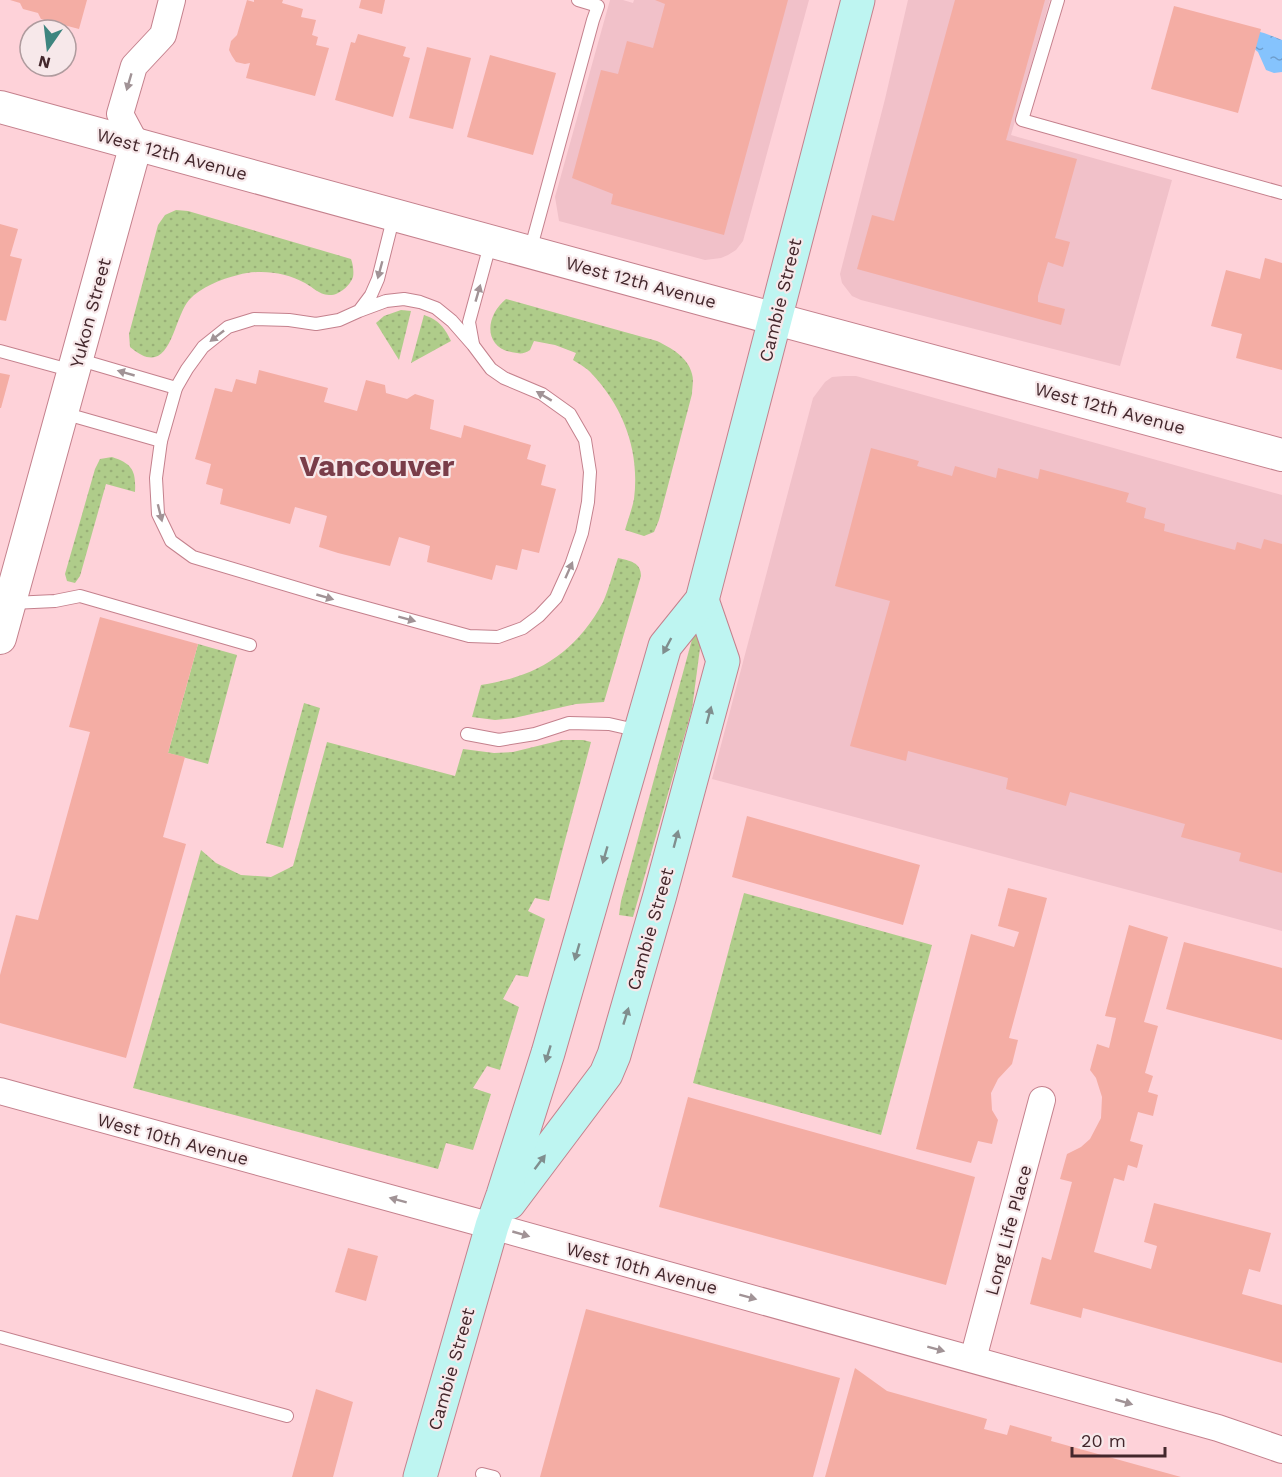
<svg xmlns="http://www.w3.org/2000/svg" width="1282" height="1477" font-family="'Work Sans',sans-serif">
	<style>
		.built { fill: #f1c1c9 }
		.grass { fill: url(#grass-dots) }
		.water { fill: url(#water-ripples) }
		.building { fill: #f4ada4 }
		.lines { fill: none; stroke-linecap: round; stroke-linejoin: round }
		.service-casing { stroke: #c4818d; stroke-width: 14 }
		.minor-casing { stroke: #c4818d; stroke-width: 28 }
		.tertiary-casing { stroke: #c4818d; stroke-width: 34 }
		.secondary-casing { stroke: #c4818d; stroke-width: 35 }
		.service { stroke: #fff; stroke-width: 12 }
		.minor { stroke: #fff; stroke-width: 26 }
		.tertiary { stroke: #fff; stroke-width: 32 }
		.secondary { stroke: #bef5f1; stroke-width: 33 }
		.oneway { fill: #a19396 }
		.oneway2 { fill: #808e8e }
		.labels { text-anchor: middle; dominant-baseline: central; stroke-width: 4.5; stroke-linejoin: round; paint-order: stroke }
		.street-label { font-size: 18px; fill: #43272c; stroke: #f7e8ea }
		.town-label { font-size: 30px; font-weight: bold; fill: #793d49; stroke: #f7e8ea }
	</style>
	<defs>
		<pattern id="grass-dots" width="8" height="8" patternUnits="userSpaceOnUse" patternTransform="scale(1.5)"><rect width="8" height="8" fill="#afcc8a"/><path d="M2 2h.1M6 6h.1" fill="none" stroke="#98af77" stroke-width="1.8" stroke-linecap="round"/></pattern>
		<pattern id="water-ripples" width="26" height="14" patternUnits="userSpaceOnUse" patternTransform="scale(1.5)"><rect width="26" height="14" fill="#85c3fd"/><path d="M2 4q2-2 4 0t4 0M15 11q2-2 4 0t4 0" fill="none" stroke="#6e9ecd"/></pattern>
	</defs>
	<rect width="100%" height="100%" fill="#fed2d9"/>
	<g class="built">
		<path d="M610 0H623L633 3 634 0H809L743 241 736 250 728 255 721 258 705 260 559 221 555 197Z"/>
		<path d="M908 0H1050L1011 135 1172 180 1120 366 861 300 852 296 842 283 840 274 885 99Z"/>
		<path d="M844 376H856L1282 495V931L712 779 813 398 825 382 832 377Z"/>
	</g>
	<g class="grass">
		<path d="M176 210 188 211 351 259C353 264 354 272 353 277 350 286 338 296 329 295 318 294 314 288 305 283 285 272 260 269 238 275 221 279 201 287 189 300 172 320 171 382 130 347L129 334 158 225 165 215Z"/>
		<path d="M506 299 657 341C671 348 688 357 692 374 694 380 692 388 692 394L659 520 654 532 644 536 625 530C628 520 632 509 634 499 640 452 624 408 592 374 587 368 579 364 573 360L576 353 555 345 534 341C533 343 531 348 530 350 526 353 521 354 517 353 483 350 484 317 506 299Z"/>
		<path d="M401 310 411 311 399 360 376 323 384 316Z"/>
		<path d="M424 315C439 320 444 327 451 341L411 363Z"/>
		<path d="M112 457C133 464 136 471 135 492L106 484 80 576 75 583 67 581 65 574 95 469 100 459Z"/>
		<path d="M618 558C630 561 641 562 641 576L604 702 576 704 514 718 495 720 472 717 481 685C536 677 576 653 603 602 609 589 613 572 618 558Z"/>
		<path d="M694 632 702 633 692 709 633 917 619 915 621 901Z"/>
		<path d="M198 644 237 655 208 764 168 753Z"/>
		<path d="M304 703 320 708 283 848 266 843Z"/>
		<path d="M562 740H583L591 742 549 901 535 898 528 911 545 919 528 977 516 975 503 999 519 1007 500 1070 487 1066 473 1088 491 1094 473 1150 446 1143 438 1169 133 1088 201 850 216 863 241 875 271 877 293 866 327 742 455 776 463 749 494 753 513 752Z"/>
		<path d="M744 893 932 945 881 1135 693 1083Z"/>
	</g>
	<path class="water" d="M1256 31 1264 33 1282 40V72L1274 73 1266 70 1258 52 1252 47Z"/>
	<g class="building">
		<path d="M10 0H87L79 29 41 19 38 13 23 9 20 3Z"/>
		<path d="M247 0 254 2V0H283L282 3 303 9 301 17 316 20 312 35 318 37 316 45 329 48 315 96 246 78 250 63 245 64 236 62 232 56 229 50 231 41 237 35Z"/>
		<path d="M361 0H385L382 14 359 8Z"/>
		<path d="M655 0H788L724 235 611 204 613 194 572 178 601 70 618 74 627 41 653 48 665 4Z"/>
		<path d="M955 0H1045L1006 140 1077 159 1055 238 1070 242 1063 267 1048 262 1038 296V302L1065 309 1061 325 857 269 872 215 894 221Z"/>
		<path d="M1174 6 1261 29 1238 113 1151 89Z"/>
		<path d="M358 34 406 47 403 56 410 58 393 117 335 100 351 42 355 43Z"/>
		<path d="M427 47 471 58 453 129 409 118Z"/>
		<path d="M490 55 556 73 533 155 467 137Z"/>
		<path d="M0 224 18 229 10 256 22 259 6 321 0 320Z"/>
		<path d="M1265 258 1282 263V370L1236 358 1242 334 1211 326 1226 270 1260 279Z"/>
		<path d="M259 370 328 388 324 402 357 411 366 380 385 385 386 393 407 399 415 394 434 400 430 429 461 438 464 425 531 445 527 459 546 465 541 485 556 489 539 553 522 549 517 570 496 565 492 580 427 562 430 546 399 537 390 566 338 553 319 547 327 516 295 507 290 524 220 504 223 489 206 484 211 464 195 459 215 388 232 392 236 379 256 384Z"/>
		<path d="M0 373 10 375 1 408H0Z"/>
		<path d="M871 448 919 461 917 466 952 476 955 466 996 478 998 468 1038 479 1040 469 1129 493 1126 502 1146 508 1144 518 1165 524 1164 531 1235 550 1237 542 1261 549 1264 539 1282 544V873L1239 861 1241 853 1181 837 1185 824 1070 792 1066 806 1006 789 1008 778 908 751 906 761 850 746 890 601 835 586Z"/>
		<path d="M100 617 198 644 168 753 185 757 163 837 186 844 126 1058 0 1023V975L16 915 38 920 90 732 69 727Z"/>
		<path d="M747 816 920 865 903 925 732 877Z"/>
		<path d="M1008 888 1047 898 1009 1038 1018 1040 1012 1064 998 1079 991 1093 992 1110 998 1120 992 1144 978 1141 971 1163 916 1149 971 934 1014 947 1019 932 998 926Z"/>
		<path d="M1129 925 1168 937 1144 1022 1158 1026 1145 1073 1153 1076 1148 1092 1158 1095 1153 1116 1138 1112 1130 1141 1143 1145 1137 1168 1128 1165 1124 1181 1114 1178 1094 1252 1151 1269 1157 1246 1144 1242 1154 1203 1271 1233 1260 1272 1249 1269 1242 1294 1282 1305V1363L1083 1308 1081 1318 1030 1304 1042 1257 1051 1260 1072 1182 1060 1179 1067 1154 1081 1147 1090 1139 1101 1118 1102 1097 1096 1078 1090 1070 1097 1044 1109 1048 1116 1018 1105 1016Z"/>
		<path d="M1184 942 1282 968V1040L1166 1009Z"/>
		<path d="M688 1097 975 1177 946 1285 659 1207Z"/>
		<path d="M348 1248 378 1256 366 1301 335 1292Z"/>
		<path d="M586 1309 840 1378 813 1477H540Z"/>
		<path d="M855 1368 887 1391 987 1419 984 1429 1007 1435 1010 1425 1052 1437 1051 1441 1181 1477H825Z"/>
		<path d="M316 1389 353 1402 333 1477H292Z"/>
	</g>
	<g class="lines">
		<g class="service-casing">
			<g id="service">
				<path d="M1058 0 1022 120 1282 193"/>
				<path d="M530 251 593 20 598 6 578 0"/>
				<path d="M359 311 386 301 404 299 420 302 436 308 452 321 473 345 491 369 504 378 542 394 570 414 585 440 590 472 588 502 582 533 571 565 556 598 539 616 523 628 498 637 469 636 327 597 193 557 171 541 158 514 156 478 161 441 176 388 187 369 203 347 228 327 254 319 289 320 316 324 339 320 359 311 371 295 378 279 394 215"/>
				<path d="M473 344 469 322 491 241"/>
				<path d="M0 351 73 371"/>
				<path d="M77 359 176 388"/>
				<path d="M63 413 161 441"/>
				<path d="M12 603 55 601 80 596 250 645"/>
				<path d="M467 734 499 740 535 734 569 723 609 724 640 731"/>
				<path d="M0 1337 287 1416"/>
				<path d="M482 1474 494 1477"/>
			</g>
		</g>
		<g class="minor-casing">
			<g id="minor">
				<path d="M136 144 120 114 134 66 163 35 172 0"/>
				<path d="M0 1091 492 1226 1218 1428 1282 1450"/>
				<path d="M973 1359 1042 1100"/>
			</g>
		</g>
		<g class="tertiary-casing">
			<g id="tertiary">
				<path d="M0 107 709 301 1282 455"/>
				<path d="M0 638 136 144"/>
			</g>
		</g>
		<g class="secondary-casing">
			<g id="secondary">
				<path d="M509 1203 606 1074 614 1055 660 895 723 661 702 600"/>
				<path d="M420 1477 492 1226 503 1195 548 1053 665 646 702 600 858 0"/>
			</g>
		</g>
		<use href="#service" class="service"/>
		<use href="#minor" class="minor"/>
		<use href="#tertiary" class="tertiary"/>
		<use href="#secondary" class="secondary"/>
	</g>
	<defs><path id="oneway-solid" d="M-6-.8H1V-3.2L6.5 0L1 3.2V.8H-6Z" transform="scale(1.5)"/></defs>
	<g class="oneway">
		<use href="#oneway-solid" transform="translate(129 82) rotate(106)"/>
		<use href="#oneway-solid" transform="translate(380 270) rotate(105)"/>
		<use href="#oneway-solid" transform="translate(478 293) rotate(-74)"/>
		<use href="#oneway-solid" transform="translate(217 336) rotate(142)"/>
		<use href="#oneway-solid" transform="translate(126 373) rotate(-164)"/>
		<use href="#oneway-solid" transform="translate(544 396) rotate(-149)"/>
		<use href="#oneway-solid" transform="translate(160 513) rotate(76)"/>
		<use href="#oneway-solid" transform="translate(569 570) rotate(-66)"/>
		<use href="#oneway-solid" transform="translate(325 597) rotate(16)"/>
		<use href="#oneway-solid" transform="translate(407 619) rotate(15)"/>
		<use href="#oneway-solid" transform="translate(398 1200) rotate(-165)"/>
		<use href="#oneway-solid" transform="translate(521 1234) rotate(16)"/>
		<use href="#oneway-solid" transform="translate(748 1297) rotate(15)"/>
		<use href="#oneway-solid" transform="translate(936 1349) rotate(15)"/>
		<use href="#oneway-solid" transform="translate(1124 1402) rotate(16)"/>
	</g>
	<g class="oneway2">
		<use href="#oneway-solid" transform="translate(667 646) rotate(118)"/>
		<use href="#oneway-solid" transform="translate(709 715) rotate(-75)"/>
		<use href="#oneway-solid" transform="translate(676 839) rotate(-75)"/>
		<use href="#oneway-solid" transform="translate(605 855) rotate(106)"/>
		<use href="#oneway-solid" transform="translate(577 952) rotate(106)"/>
		<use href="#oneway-solid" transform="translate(626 1016) rotate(-73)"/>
		<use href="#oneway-solid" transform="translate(548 1054) rotate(107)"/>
		<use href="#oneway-solid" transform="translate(540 1162) rotate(-53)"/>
	</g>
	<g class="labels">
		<g class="street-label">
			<text transform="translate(172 154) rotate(15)">West 12th Avenue</text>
			<text transform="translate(641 282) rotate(15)">West 12th Avenue</text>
			<text transform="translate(780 300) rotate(-76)">Cambie Street</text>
			<text transform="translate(90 313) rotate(-75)">Yukon Street</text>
			<text transform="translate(1110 408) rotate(15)">West 12th Avenue</text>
			<text transform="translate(650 929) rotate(-74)">Cambie Street</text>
			<text transform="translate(173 1139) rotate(15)">West 10th Avenue</text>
			<text transform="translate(1008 1230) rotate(-75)">Long Life Place</text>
			<text transform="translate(642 1268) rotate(15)">West 10th Avenue</text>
			<text transform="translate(451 1369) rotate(-74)">Cambie Street</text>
		</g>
		<g class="town-label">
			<text x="377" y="465">Vancouver</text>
		</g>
	</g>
	<g transform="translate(48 48) rotate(194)"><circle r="28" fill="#f7e8ea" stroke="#af9b9e" stroke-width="1.5"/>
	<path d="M0-4.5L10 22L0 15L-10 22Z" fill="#3e857f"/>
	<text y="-9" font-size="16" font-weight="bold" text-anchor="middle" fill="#43272c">N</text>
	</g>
	<path d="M1072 1447v9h93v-9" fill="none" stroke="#43272c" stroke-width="3"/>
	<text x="1081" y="1447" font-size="18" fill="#43272c" stroke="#f7e8ea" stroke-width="4.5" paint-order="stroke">20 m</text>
</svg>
